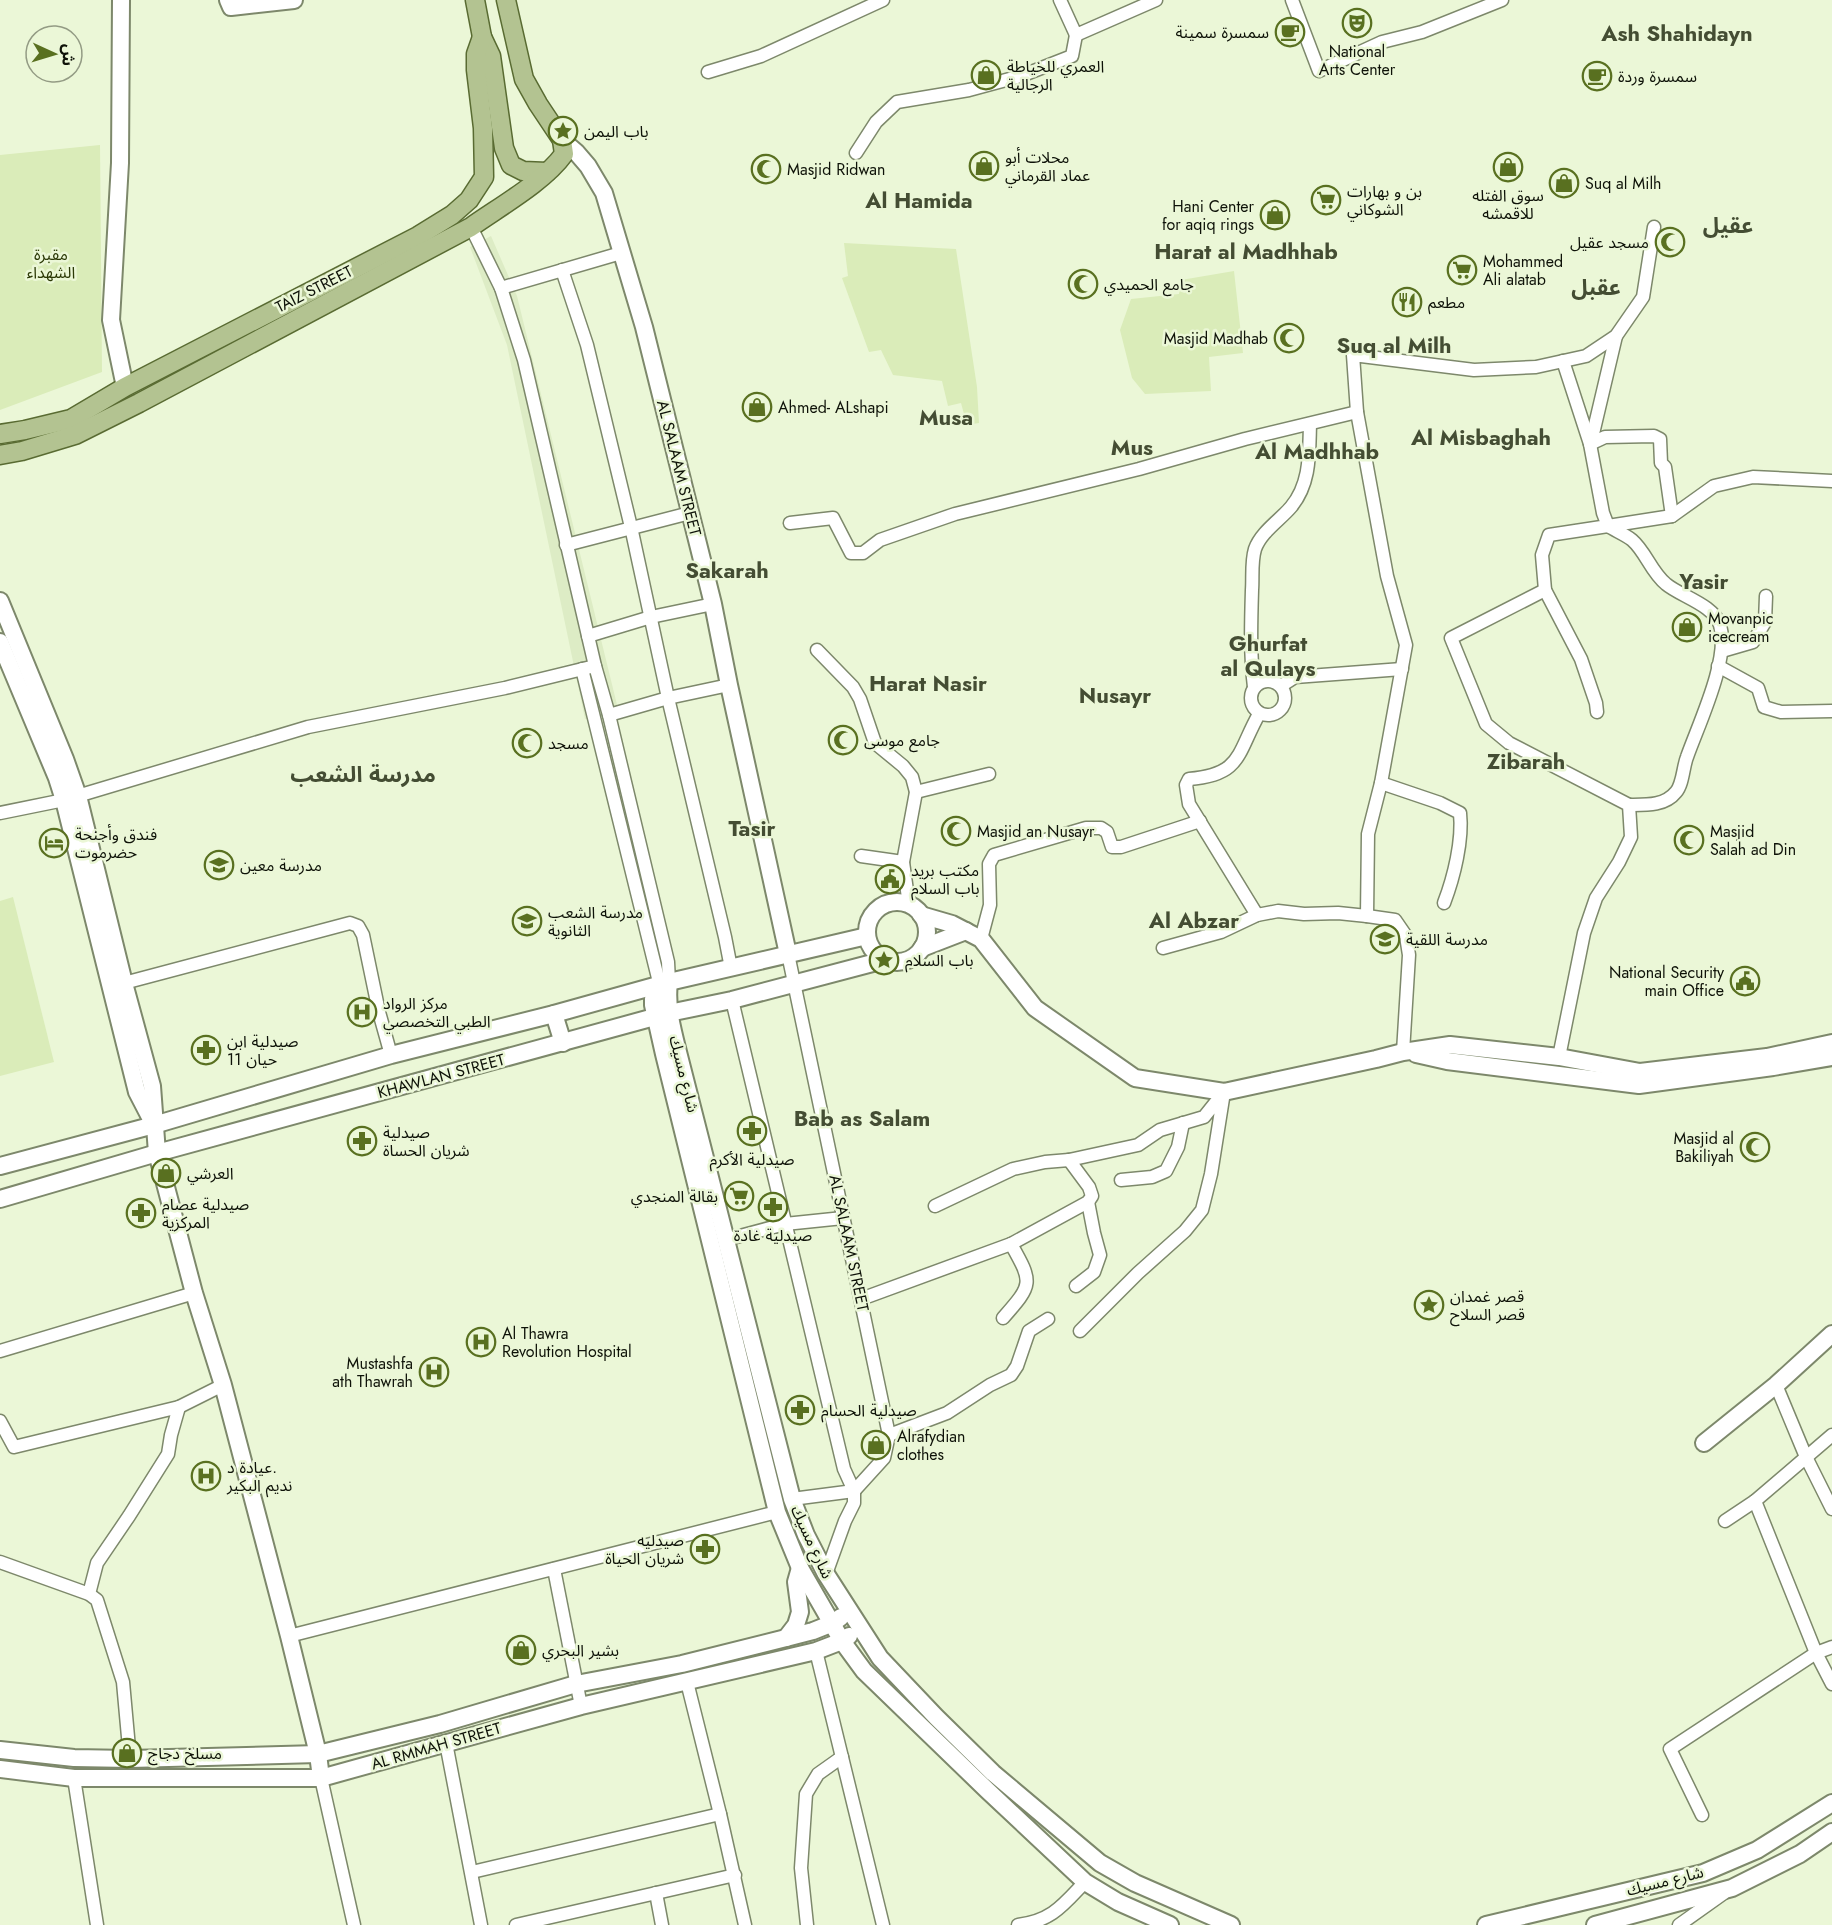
<svg xmlns="http://www.w3.org/2000/svg" width="1832" height="1925" font-family="Jost,'Noto Sans Arabic',sans-serif">
	<style>
		.built { fill: #ddecc5 }
		.green { fill: #daecb9 }
		.lines { fill: none; stroke-linecap: round; stroke-linejoin: round }
		.street-casing { stroke: #7d886b; stroke-width: 15 }
		.secondary-casing { stroke: #7d886b; stroke-width: 20 }
		.primary-casing { stroke: #596b32; stroke-width: 21 }
		.street { stroke: #fff; stroke-width: 12 }
		.secondary { stroke: #fff; stroke-width: 16 }
		.primary { stroke: #b3c391; stroke-width: 18 }
		.labels { text-anchor: middle; dominant-baseline: central; stroke-width: 5; stroke-linejoin: round; paint-order: stroke }
		.poi-label { font-size: 16px; fill: #0e1208; stroke: #ebf7d7; text-anchor: start }
		.park-label { font-size: 16px; fill: #2b3906; stroke: #ebf7d7 }
		.street-label { font-size: 16px; fill: #0e1208; stroke: #ebf7d7 }
		.district-label { font-size: 22px; font-weight: bold; fill: #444d33; stroke: #ebf7d7 }
	</style>
	<rect width="100%" height="100%" fill="#ebf7d7"/>
	<path class="built" d="M491 236 517 296 619 713 585 719 507 345 470 247Z"/>
	<g class="green">
		<path d="M100 145 102 372 0 410V155Z"/>
		<path d="M844 243 956 249 977 387 979 423 967 425 961 403 948 406 942 381 893 375 881 350 869 352 842 278 848 276Z"/>
		<path d="M1234 271 1243 353 1209 357 1211 391 1145 394 1132 378 1120 330 1131 299 1179 294 1181 280Z"/>
		<path d="M13 897 54 1062 0 1076V901Z"/>
	</g>
	<g class="lines">
		<g class="street-casing">
			<g id="street">
				<path d="M1060 0 1076 35 1156 0"/>
				<path d="M1292 0 1319 71 1382 42 1422 32 1502 0"/>
				<path d="M708 72 761 56 883 0"/>
				<path d="M856 153 876 122 897 102 969 90 1021 76 1072 56 1076 35"/>
				<path d="M471 227 501 288 524 360 595 666 609 715 668 962 669 982"/>
				<path d="M562 270 587 345 631 527 668 698 725 937 731 968"/>
				<path d="M501 288 621 253"/>
				<path d="M1563 361 1590 444 1603 513 1608 526 1549 535 1542 555 1545 590 1581 659 1596 703 1597 712"/>
				<path d="M1591 442 1616 336"/>
				<path d="M1590 444 1605 437 1654 436 1660 439 1661 463 1665 467 1672 516"/>
				<path d="M790 523 833 518 851 553H863L880 540 955 514 1139 469 1245 439 1357 412"/>
				<path d="M1608 526C1616 531 1626 535 1632 540 1646 552 1651 572 1666 584 1680 596 1714 605 1720 625 1730 659 1699 723 1687 757 1683 767 1683 784 1676 792 1665 806 1646 805 1629 805"/>
				<path d="M1608 526 1672 516 1714 486 1753 477 1832 481"/>
				<path d="M566 545 690 513"/>
				<path d="M1545 590 1451 638 1486 724 1509 743 1629 805 1631 837 1619 862 1596 898 1584 933 1559 1057"/>
				<path d="M588 636 651 617 713 604"/>
				<path d="M817 650 853 687 860 699 875 743 903 766 912 777 916 792 903 862 909 905"/>
				<path d="M1722 651 1753 642 1765 622 1766 596"/>
				<path d="M1718 666 1758 688 1764 707 1781 712 1832 711"/>
				<path d="M582 669 658 978 657 986"/>
				<circle cx="1268" cy="698" r="17"/>
				<path d="M1281 686 1295 677 1402 669"/>
				<path d="M1254 687C1250 655 1251 623 1252 590 1253 577 1251 562 1255 549 1261 532 1280 520 1291 507 1311 483 1309 453 1310 424"/>
				<path d="M609 715 668 698 729 685"/>
				<path d="M1381 783 1440 803 1460 813C1463 840 1454 877 1444 903"/>
				<path d="M916 792 989 774"/>
				<path d="M0 813 64 800 308 727 505 688 595 666"/>
				<path d="M861 856 903 862"/>
				<path d="M1257 915 1189 804 1186 785 1189 779C1242 775 1237 753 1259 714"/>
				<path d="M981 939 990 905 989 864 994 855 1086 828H1101L1107 832 1112 847H1121L1200 821"/>
				<path d="M1163 948 1221 932 1257 915 1278 911 1304 914 1338 913 1367 916"/>
				<path d="M788 954 889 1435 884 1458 854 1491"/>
				<path d="M124 983 350 923 358 926 363 935 379 1012 391 1055"/>
				<path d="M732 1000 844 1469 854 1491V1503L845 1521 826 1574"/>
				<path d="M1403 1052 1409 955 1406 936 1395 920 1367 916 1368 834 1381 783 1406 645 1387 576 1357 412 1353 355 1474 370 1536 367 1586 356 1616 336 1643 297 1654 227"/>
				<path d="M1121 1180 1152 1177 1166 1171 1178 1147 1183 1123"/>
				<path d="M935 1206 1013 1169 1045 1162 1069 1160 1138 1145 1160 1130 1204 1117 1224 1092 1211 1174 1202 1210 1185 1231 1138 1273 1080 1331"/>
				<path d="M725 1240 785 1224 843 1218"/>
				<path d="M1076 1286 1094 1272 1100 1255 1094 1233 1088 1202"/>
				<path d="M861 1299 1011 1244 1088 1202 1092 1196 1089 1187 1069 1160"/>
				<path d="M1003 1318C1033 1284 1033 1283 1011 1244"/>
				<path d="M0 1351 194 1293"/>
				<path d="M1776 1385 1806 1457 1832 1509"/>
				<path d="M0 1421 14 1447 179 1407 223 1385"/>
				<path d="M889 1435 947 1413 990 1385 1011 1375 1017 1366 1029 1331 1048 1319"/>
				<path d="M792 1499 854 1491"/>
				<path d="M1755 1501 1816 1653 1832 1684"/>
				<path d="M1725 1521 1755 1501 1832 1435"/>
				<path d="M0 1562 89 1594 97 1600 123 1682 130 1759"/>
				<path d="M554 1569 581 1706"/>
				<path d="M89 1594 97 1563 129 1516 168 1454 171 1435 179 1407"/>
				<path d="M289 1636 777 1512"/>
				<path d="M816 1651 883 1925"/>
				<path d="M687 1682 720 1814 745 1925"/>
				<path d="M446 1743 481 1925"/>
				<path d="M74 1778 97 1925"/>
				<path d="M321 1778 354 1925"/>
				<path d="M1702 1815 1670 1749 1816 1653 1832 1647"/>
				<path d="M472 1872 720 1814"/>
				<path d="M656 1893 662 1925"/>
				<path d="M516 1925 735 1875"/>
				<path d="M807 1925 801 1868 806 1794 818 1774 842 1757"/>
				<path d="M1018 1925C1052 1921 1063 1905 1085 1882"/>
				<path d="M1679 1925 1724 1893"/>
			</g>
		</g>
		<g class="secondary-casing">
			<g id="secondary">
				<path d="M121 0 120 163 111 320 125 387"/>
				<path d="M228 0 231 7 294 0"/>
				<path d="M562 140 576 152 588 166 604 193 644 327 713 604 729 685 788 954"/>
				<path d="M0 601 65 759 78 796 124 983 152 1086 157 1153 194 1293 223 1385 289 1636 318 1754 321 1778"/>
				<path d="M0 642 57 778 64 800 137 1092 151 1119"/>
				<circle cx="897" cy="932" r="30"/>
				<path d="M921 915 952 924 981 939 1035 1008 1135 1078 1224 1092 1376 1059 1403 1052 1450 1045 1559 1057 1640 1072 1767 1057 1832 1043"/>
				<path d="M922 948 966 931"/>
				<path d="M669 982C666 1006 672 1028 678 1052L792 1499 806 1535 826 1574 880 1658 936 1717 993 1773 1100 1863 1135 1883 1231 1925"/>
				<path d="M657 986 653 999V1005L664 1054 777 1512 800 1568 842 1641 864 1671 987 1790 1085 1882 1118 1902 1170 1925"/>
				<path d="M554 1014 563 1043"/>
				<path d="M1416 1054 1447 1061 1639 1085 1773 1067 1832 1057"/>
				<path d="M0 1166 154 1125 391 1055 554 1014 669 982 867 936"/>
				<path d="M0 1199 157 1153 669 1013 732 1000 884 960"/>
				<path d="M1704 1443 1776 1385 1832 1334"/>
				<path d="M786 1638 796 1625 800 1612 796 1582 800 1568"/>
				<path d="M0 1750 74 1758 130 1759 318 1754 440 1724 576 1684 682 1664 786 1638 813 1631 833 1623 841 1617"/>
				<path d="M0 1769 74 1778H321L581 1706 816 1651 842 1641 849 1636"/>
				<path d="M1486 1925 1703 1873 1757 1850 1832 1803"/>
				<path d="M1595 1925 1732 1888 1800 1854 1832 1832"/>
			</g>
		</g>
		<g class="primary-casing">
			<g id="primary">
				<path d="M475 0 482 37 491 56 504 148 511 165 523 171 547 172"/>
				<path d="M0 434 25 430 71 419 125 387 418 236 452 215 469 200 484 177 483 128 476 70V54L482 37"/>
				<path d="M0 455 22 451 75 435 139 403 471 227C499 207 544 182 564 154L562 140 538 104 524 79 506 0"/>
			</g>
		</g>
		<use href="#street" class="street"/>
		<use href="#secondary" class="secondary"/>
		<use href="#primary" class="primary"/>
	</g>
	<defs>
		<g id="theatre-ring" transform="scale(1.5)"><circle r="9.5" fill="#ebf7d7" stroke="#597020" stroke-width="1.5"/><path d="M-5-5.5Q0-4 5-5.5V0Q5 5 0 6Q-5 5-5 0ZM-3.3-2.5H-1v1.5H-3.3ZM1-2.5H3.3v1.5H1ZM-2.8 1Q0 5.5 2.8 1Z" fill="#597020"/></g>
		<g id="cafe-ring" transform="scale(1.5)"><circle r="9.5" fill="#ebf7d7" stroke="#597020" stroke-width="1.5"/><path d="M-5.5-4.5H6V0H3Q3 3.5 0 3.5H-2.5Q-5.5 3.5-5.5 0ZM3-3.2v2h1.7v-2ZM-6 4.5H4V6H-6Z" fill="#597020"/></g>
		<g id="shop-ring" transform="scale(1.5)"><circle r="9.5" fill="#ebf7d7" stroke="#597020" stroke-width="1.5"/><path d="M-5-2.5h2.3a2.7 3.5 0 0 1 5.4 0H5L5.5 6h-11ZM-1.5-2.5h3a1.5 2.3 0 0 0-3 0Z" fill="#597020"/></g>
		<g id="sight-ring" transform="scale(1.5)"><circle r="9.5" fill="#ebf7d7" stroke="#597020" stroke-width="1.5"/><path d="M0-6L1.8-2.2L6-1.7L2.9 1.2L3.7 5.4L0 3.3L-3.7 5.4L-2.9 1.2L-6-1.7L-1.8-2.2Z" fill="#597020"/></g>
		<g id="mosque-ring" transform="scale(1.5)"><circle r="9.5" fill="#ebf7d7" stroke="#597020" stroke-width="1.5"/><path d="M3.5-4.9A6 6 0 1 0 3.5 4.9A5 5 0 1 1 3.5-4.9Z" fill="#597020"/></g>
		<g id="supermarket-ring" transform="scale(1.5)"><circle r="9.5" fill="#ebf7d7" stroke="#597020" stroke-width="1.5"/><path d="M-6-5.5h2.5l.6 2H6L4.5 2H-2.5L-4.4-4H-6ZM-1.5 3.2a1.3 1.3 0 1 0 .1 0ZM3 3.2a1.3 1.3 0 1 0 .1 0Z" fill="#597020"/></g>
		<g id="restaurant-ring" transform="scale(1.5)"><circle r="9.5" fill="#ebf7d7" stroke="#597020" stroke-width="1.5"/><path d="M-5-6h1v4h1v-4h1v4h1v-4h1v5L-1.5 .5V6h-2V.5L-5-1ZM5-6V6H3V1.5H1.5Q1.5-4 5-6Z" fill="#597020"/></g>
		<g id="hotel-ring" transform="scale(1.5)"><circle r="9.5" fill="#ebf7d7" stroke="#597020" stroke-width="1.5"/><path d="M-6-4.5h1.5V1H6V5H4.5V3h-9V5H-6ZM-4 0a1.8 1.8 0 1 1 3.6 0ZM.5 0V-2.5h3Q6-2.5 6 0Z" fill="#597020"/></g>
		<g id="school-ring" transform="scale(1.5)"><circle r="9.5" fill="#ebf7d7" stroke="#597020" stroke-width="1.5"/><path d="M0-5L7-2L0 1L-7-2ZM-4 1L0 2.5L4 1V4Q0 6-4 4Z" fill="#597020"/></g>
		<g id="civic-ring" transform="scale(1.5)"><circle r="9.5" fill="#ebf7d7" stroke="#597020" stroke-width="1.5"/><path d="M-.6-6.5H3V-4.5H.6V-3L4-1V1h2V6H-6V1h2V-1L-.6-3ZM-1.2 2.5V6h2.4V2.5Z" fill="#597020"/></g>
		<g id="hospital-ring" transform="scale(1.5)"><circle r="9.5" fill="#ebf7d7" stroke="#597020" stroke-width="1.5"/><path d="M-5-5h3v3.5h4V-5h3V5h-3V1.5h-4V5h-3Z" fill="#597020"/></g>
		<g id="pharmacy-ring" transform="scale(1.5)"><circle r="9.5" fill="#ebf7d7" stroke="#597020" stroke-width="1.5"/><path d="M-2-6h4v4h4v4h-4v4h-4v-4h-4v-4h4Z" fill="#597020"/></g>
	</defs>
	<g fill-rule="evenodd">
		<use href="#theatre-ring" x="1357" y="23"/>
		<use href="#cafe-ring" x="1290" y="32"/>
		<use href="#shop-ring" x="986" y="75"/>
		<use href="#cafe-ring" x="1597" y="76"/>
		<use href="#sight-ring" x="563" y="131"/>
		<use href="#shop-ring" x="984" y="166"/>
		<use href="#shop-ring" x="1508" y="167"/>
		<use href="#mosque-ring" x="766" y="169"/>
		<use href="#shop-ring" x="1564" y="183"/>
		<use href="#supermarket-ring" x="1326" y="200"/>
		<use href="#shop-ring" x="1275" y="215"/>
		<use href="#mosque-ring" x="1670" y="242"/>
		<use href="#supermarket-ring" x="1462" y="270"/>
		<use href="#mosque-ring" x="1083" y="284"/>
		<use href="#restaurant-ring" x="1407" y="302"/>
		<use href="#mosque-ring" x="1289" y="338"/>
		<use href="#shop-ring" x="757" y="407"/>
		<use href="#shop-ring" x="1687" y="627"/>
		<use href="#mosque-ring" x="843" y="740"/>
		<use href="#mosque-ring" x="527" y="743"/>
		<use href="#mosque-ring" x="956" y="831"/>
		<use href="#mosque-ring" x="1689" y="840"/>
		<use href="#hotel-ring" x="54" y="843"/>
		<use href="#school-ring" x="219" y="865"/>
		<use href="#civic-ring" x="890" y="879"/>
		<use href="#school-ring" x="527" y="921"/>
		<use href="#school-ring" x="1385" y="939"/>
		<use href="#sight-ring" x="884" y="960"/>
		<use href="#civic-ring" x="1745" y="981"/>
		<use href="#hospital-ring" x="362" y="1012"/>
		<use href="#pharmacy-ring" x="206" y="1050"/>
		<use href="#pharmacy-ring" x="752" y="1131"/>
		<use href="#pharmacy-ring" x="362" y="1141"/>
		<use href="#mosque-ring" x="1755" y="1147"/>
		<use href="#shop-ring" x="166" y="1173"/>
		<use href="#supermarket-ring" x="739" y="1196"/>
		<use href="#pharmacy-ring" x="773" y="1207"/>
		<use href="#pharmacy-ring" x="141" y="1213"/>
		<use href="#sight-ring" x="1429" y="1305"/>
		<use href="#hospital-ring" x="481" y="1342"/>
		<use href="#hospital-ring" x="434" y="1372"/>
		<use href="#pharmacy-ring" x="800" y="1410"/>
		<use href="#shop-ring" x="876" y="1445"/>
		<use href="#hospital-ring" x="206" y="1476"/>
		<use href="#pharmacy-ring" x="705" y="1549"/>
		<use href="#shop-ring" x="521" y="1650"/>
		<use href="#shop-ring" x="127" y="1753"/>
	</g>
	<g class="labels">
		<g class="poi-label">
			<text x="1269" y="32" text-anchor="end">سمسرة سمينة</text>
			<text x="1357" y="51" text-anchor="middle">National<tspan x="1357" dy="18">Arts Center</tspan></text>
			<text x="1007" y="66">العمري للخياطة<tspan x="1007" dy="18">الرجالية</tspan></text>
			<text x="1618" y="76">سمسرة وردة</text>
			<text x="584" y="131">باب اليمن</text>
			<text x="1005" y="157">محلات أبو<tspan x="1005" dy="18">عماد القرماني</tspan></text>
			<text x="787" y="169">Masjid Ridwan</text>
			<text x="1585" y="183">Suq al Milh</text>
			<text x="1347" y="191">بن و بهارات<tspan x="1347" dy="18">الشوكاني</tspan></text>
			<text x="1508" y="195" text-anchor="middle">سوق الفتله<tspan x="1508" dy="18">للاقمشه</tspan></text>
			<text x="1254" y="206" text-anchor="end">Hani Center<tspan x="1254" dy="18">for aqiq rings</tspan></text>
			<text x="1649" y="242" text-anchor="end">مسجد عقيل</text>
			<text x="1483" y="261">Mohammed<tspan x="1483" dy="18">Ali alatab</tspan></text>
			<text x="1104" y="284">جامع الحميدي</text>
			<text x="1428" y="302">مطعم</text>
			<text x="1268" y="338" text-anchor="end">Masjid Madhab</text>
			<text x="778" y="407">Ahmed- ALshapi</text>
			<text x="1708" y="618">Movanpic<tspan x="1708" dy="18">icecream</tspan></text>
			<text x="864" y="740">جامع موسى</text>
			<text x="548" y="743">مسجد</text>
			<text x="977" y="831">Masjid an Nusayr</text>
			<text x="1710" y="831">Masjid<tspan x="1710" dy="18">Salah ad Din</tspan></text>
			<text x="75" y="834">فندق وأجنحة<tspan x="75" dy="18">حضرموت</tspan></text>
			<text x="240" y="865">مدرسة معين</text>
			<text x="911" y="870">مكتب بريد<tspan x="911" dy="18">باب السلام</tspan></text>
			<text x="548" y="912">مدرسة الشعب<tspan x="548" dy="18">الثانوية</tspan></text>
			<text x="1406" y="939">مدرسة اللقية</text>
			<text x="905" y="960">باب السلام</text>
			<text x="1724" y="972" text-anchor="end">National Security<tspan x="1724" dy="18">main Office</tspan></text>
			<text x="383" y="1003">مركز الرواد<tspan x="383" dy="18">الطبي التخصصي</tspan></text>
			<text x="227" y="1041">صيدلية ابن<tspan x="227" dy="18">حيان 11</tspan></text>
			<text x="383" y="1132">صيدلية<tspan x="383" dy="18">شريان الحساة</tspan></text>
			<text x="1734" y="1138" text-anchor="end">Masjid al<tspan x="1734" dy="18">Bakiliyah</tspan></text>
			<text x="752" y="1159" text-anchor="middle">صيدلية الأكرم</text>
			<text x="187" y="1173">العرشي</text>
			<text x="718" y="1196" text-anchor="end">بقالة المنجدي</text>
			<text x="162" y="1204">صيدلية عصام<tspan x="162" dy="18">المركزية</tspan></text>
			<text x="773" y="1235" text-anchor="middle">صيدلية غادة</text>
			<text x="1450" y="1296">قصر غمدان<tspan x="1450" dy="18">قصر السلاح</tspan></text>
			<text x="502" y="1333">Al Thawra<tspan x="502" dy="18">Revolution Hospital</tspan></text>
			<text x="413" y="1363" text-anchor="end">Mustashfa<tspan x="413" dy="18">ath Thawrah</tspan></text>
			<text x="821" y="1410">صيدلية الحسام</text>
			<text x="897" y="1436">Alrafydian<tspan x="897" dy="18">clothes</tspan></text>
			<text x="227" y="1467">عيادة د.<tspan x="227" dy="18">نديم البكير</tspan></text>
			<text x="684" y="1540" text-anchor="end">صيدليه<tspan x="684" dy="18">شريان الحياة</tspan></text>
			<text x="542" y="1650">بشير البحري</text>
			<text x="148" y="1753">مسلخ دجاج</text>
		</g>
		<g class="park-label">
			<text x="51" y="254">مقبرة<tspan x="51" dy="18">الشهداء</tspan></text>
		</g>
		<g class="street-label">
			<text transform="translate(314 289) rotate(-27)">TAIZ STREET</text>
			<text transform="translate(679 468) rotate(76)">AL SALAAM STREET</text>
			<text transform="translate(684 1074) rotate(76)">شارع مسيك</text>
			<text transform="translate(441 1076) rotate(-15)">KHAWLAN STREET</text>
			<text transform="translate(849 1243) rotate(78)">AL SALAAM STREET</text>
			<text transform="translate(812 1542) rotate(65)">شارع مسيك</text>
			<text transform="translate(436 1746) rotate(-16)">AL RMMAH STREET</text>
			<text transform="translate(1665 1881) rotate(-14)">شارع مسيك</text>
		</g>
		<g class="district-label">
			<text x="1677" y="33">Ash Shahidayn</text>
			<text x="919" y="200">Al Hamida</text>
			<text x="1728" y="225">عقيل</text>
			<text x="1246" y="251">Harat al Madhhab</text>
			<text x="1596" y="287">عقبل</text>
			<text x="1394" y="345">Suq al Milh</text>
			<text x="946" y="417">Musa</text>
			<text x="1481" y="437">Al Misbaghah</text>
			<text x="1132" y="447">Mus</text>
			<text x="1317" y="451">Al Madhhab</text>
			<text x="727" y="570">Sakarah</text>
			<text x="1704" y="581">Yasir</text>
			<text x="1268" y="643">Ghurfat<tspan x="1268" dy="25">al Qulays</tspan></text>
			<text x="928" y="683">Harat Nasir</text>
			<text x="1115" y="695">Nusayr</text>
			<text x="1526" y="761">Zibarah</text>
			<text x="363" y="774">مدرسة الشعب</text>
			<text x="752" y="828">Tasir</text>
			<text x="1194" y="920">Al Abzar</text>
			<text x="862" y="1118">Bab as Salam</text>
		</g>
	</g>
	<g transform="translate(54 54) rotate(94)"><circle r="28" fill="#ebf7d7" stroke="#939b84" stroke-width="1.5"/>
	<path d="M0-4.5L10 22L0 15L-10 22Z" fill="#597020"/>
	<text y="-9" font-size="16" font-weight="bold" text-anchor="middle" fill="#0e1208">ش</text>
	</g>
</svg>
